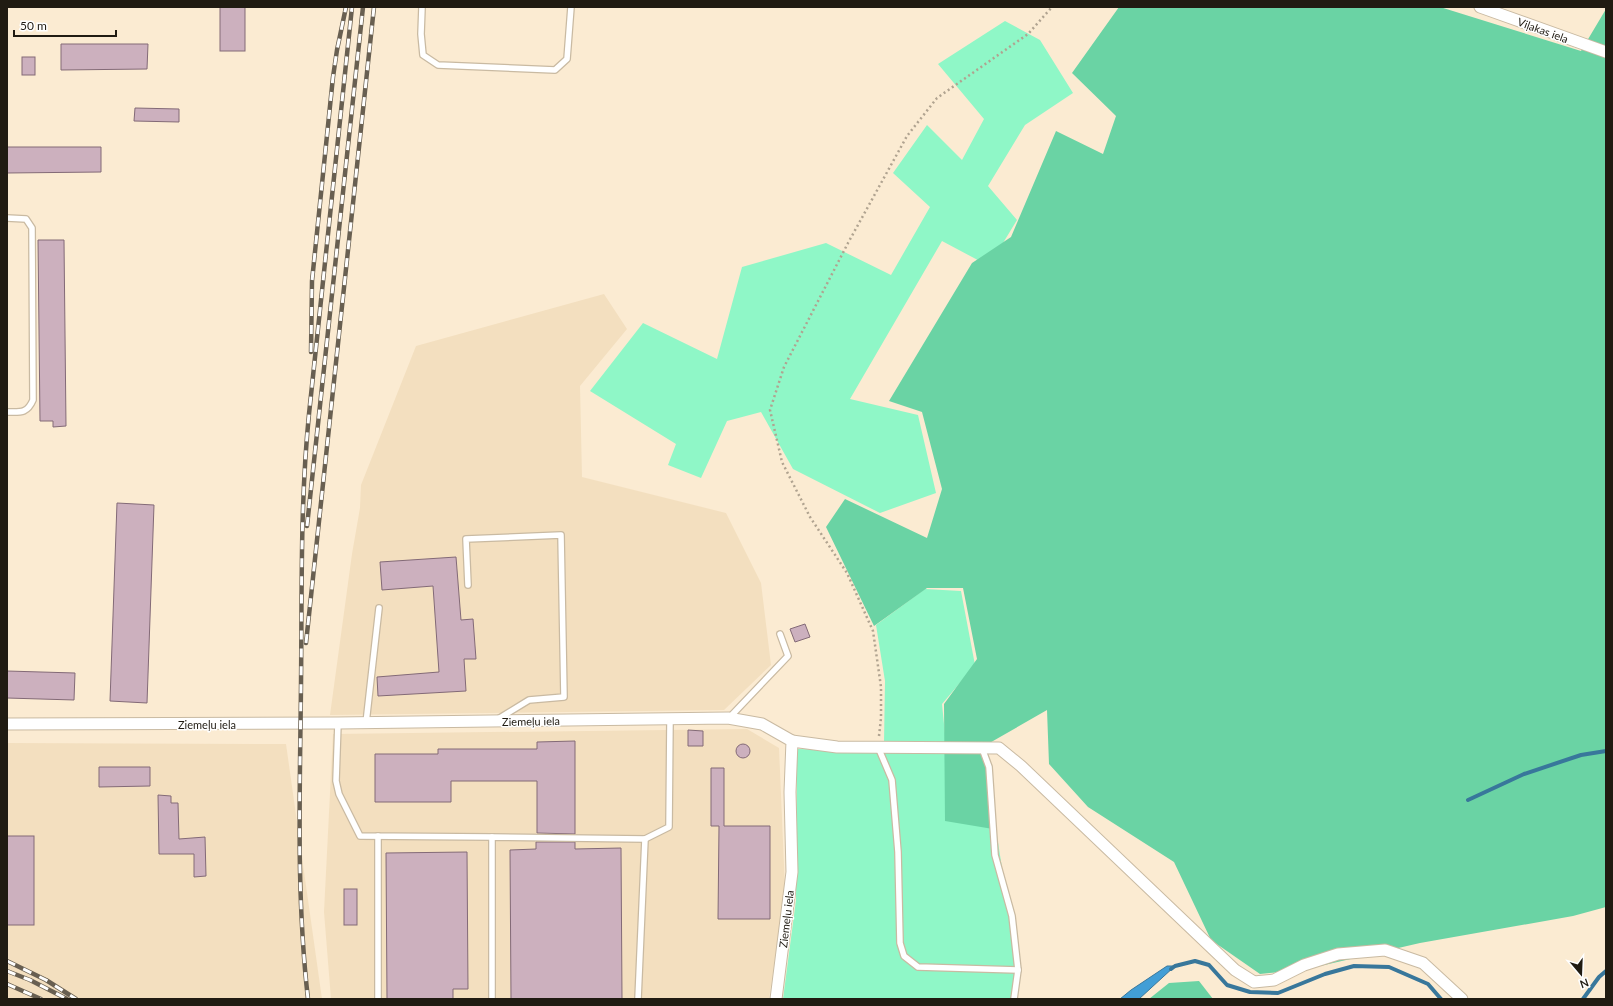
<svg xmlns="http://www.w3.org/2000/svg" width="1613" height="1006" font-family="Lato,sans-serif">
	<style>
		.built { fill: #f3dfbf }
		.green { fill: #8ff7c7 }
		.forest { fill: #6ad3a4 }
		.water { fill: #429ed6; stroke: #38779b }
		.lines { fill: none; stroke-linecap: round; stroke-linejoin: round }
		.stream { stroke: #38779b; stroke-width: 4 }
		.building { fill: #ccb0be; stroke: #836a77 }
		.lane-casing { stroke: #c9baa2; stroke-width: 8 }
		.street-casing { stroke: #c9baa2; stroke-width: 13 }
		.path { stroke: #b0a390; stroke-width: 2.5; stroke-dasharray: 2 3; stroke-linecap: butt }
		.lane { stroke: #fff; stroke-width: 5.5 }
		.street { stroke: #fff; stroke-width: 11 }
		.rail-casing { stroke: #685f51; stroke-width: 4.5 }
		.rail { stroke: #fff; stroke-width: 3; stroke-dasharray: 9; stroke-linecap: butt }
		.labels { text-anchor: middle; dominant-baseline: central; stroke-width: 3; stroke-linejoin: round; paint-order: stroke }
		.street-label { font-size: 11px; fill: #201b12; stroke: #fff }
	</style>
	<rect width="100%" height="100%" fill="#fbebd2"/>
	<g class="built">
		<path d="M604 294 627 329 580 386 582 477 726 513 761 583 771 665 724 710 330 715 352 554 360 508 361 485 416 346Z"/>
		<path d="M747 729 779 748 785 889 769 999H331L324 912 333 734Z"/>
		<path d="M7 743 286 744 322 999H7Z"/>
	</g>
	<g class="green">
		<path d="M1005 21 1040 40 1073 93 1025 125 988 186 1017 220 989 266 942 241 850 399 918 415 936 493 880 513 793 469 761 412 727 421 701 478 668 465 676 444 590 391 643 323 717 359 742 267 826 243 891 275 930 207 893 173 927 125 962 160 984 119 938 64Z"/>
		<path d="M925 589 961 591 975 665 942 704 946 744 884 743 885 681 876 625Z"/>
		<path d="M797 749 984 753 1019 976 1014 999H783L796 900Z"/>
	</g>
	<g class="forest">
		<path d="M1119 7H1440L1581 51 1606 9V907L1573 916 1420 943 1307 969 1260 974 1211 940 1174 862 1088 807 1049 764 1047 710 986 745 993 829 945 821 944 704 977 659 963 588H927L874 626 826 527 845 499 927 538 942 489 922 412 889 401 972 263 1011 237 1056 131 1103 154 1116 116 1072 73Z"/>
		<path d="M1199 981 1213 999H1149L1169 983Z"/>
	</g>
	<path class="water" d="M1167 966H1175L1139 999H1120L1131 990Z"/>
	<g class="lines">
		<g class="stream">
			<path d="M1468 800 1524 774 1581 755 1606 751"/>
			<path d="M1171 969 1175 966 1195 961 1209 965 1227 985 1250 992 1278 993 1325 974 1354 966 1389 967 1428 984 1441 999"/>
			<path d="M1583 999 1599 977 1606 971"/>
		</g>
	</g>
	<g class="building">
		<rect x="220" y="7" width="25" height="44"/>
		<path d="M61 44H148L147 69 61 70Z"/>
		<rect x="22" y="57" width="13" height="18"/>
		<path d="M135 108 179 109V122L134 121Z"/>
		<path d="M7 147H101V172L7 173Z"/>
		<path d="M38 240H64L66 426 53 427V421H40Z"/>
		<path d="M117 503 154 505 147 703 110 701Z"/>
		<path d="M456 557 461 620 473 619 476 659H464L466 691 378 696 377 677 439 672 433 586 382 590 380 562Z"/>
		<path d="M805 624 810 637 795 642 790 629Z"/>
		<path d="M7 671 75 673 74 700 7 698Z"/>
		<path d="M688 730 703 731V746H688Z"/>
		<path d="M575 741V834L537 833V781H451V802H375V754H438V749H537V742Z"/>
		<circle cx="743" cy="751" r="7"/>
		<path d="M99 767H150V786L99 787Z"/>
		<path d="M711 768H724V826H770V919H718L719 826H711Z"/>
		<path d="M158 795 171 796V803H178L179 839 205 837 206 876 194 877V854H159Z"/>
		<rect x="7" y="836" width="27" height="89"/>
		<path d="M536 842H575V849L621 848 622 999H511L510 850 536 849Z"/>
		<path d="M467 852 468 989H453V999H387L386 853Z"/>
		<rect x="344" y="889" width="13" height="36"/>
	</g>
	<g class="lines">
		<g class="lane-casing">
			<g id="lane">
				<path d="M422 7 421 34 423 55 438 65 555 70 567 59 571 7"/>
				<path d="M7 218 26 219 32 228 33 400C27 414 20 412 7 412"/>
				<path d="M468 585 466 539 561 535 564 697 529 700 498 719"/>
				<path d="M729 718 788 656 780 634"/>
				<path d="M338 723 336 781 339 794 360 836 492 837"/>
				<path d="M366 723 379 608"/>
				<path d="M878 747 892 780 898 852 900 943 904 956 918 967 1018 970"/>
				<path d="M982 748 989 767 995 855 1012 916 1018 970 1014 999"/>
				<path d="M378 836V999"/>
				<path d="M492 999V837L645 839 669 827 670 720"/>
				<path d="M638 999 645 839"/>
			</g>
		</g>
		<g class="street-casing">
			<g id="street">
				<path d="M1480 7 1606 52"/>
				<path d="M7 724 338 723 728 718 762 724 792 741 790 792 792 872 776 999"/>
				<path d="M792 741 837 747 999 748 1021 766 1235 970 1254 982 1274 980 1304 965 1338 954 1385 950 1423 963 1462 999"/>
			</g>
		</g>
		<path class="path" d="M879 736 881 718V687L873 631 847 573 810 517 782 462 770 410 784 367 848 243 907 136 937 98 1028 34 1052 7"/>
		<use href="#lane" class="lane"/>
		<use href="#street" class="street"/>
		<g class="rail-casing">
			<g id="rail">
				<path d="M311 352 312 281 333 77 337 50 346 7"/>
				<path d="M307 526 363 7"/>
				<path d="M306 643 374 7"/>
				<path d="M7 961 46 980 76 999"/>
				<path d="M7 971 30 980 67 999"/>
				<path d="M7 984 41 999"/>
				<path d="M308 999C296 895 300 790 301 685 302 595 300 504 309 414L352 7"/>
			</g>
		</g>
		<use href="#rail" class="rail"/>
	</g>
	<g class="labels">
		<g class="street-label">
			<text transform="translate(1543 30) rotate(20)">Viļakas iela</text>
			<text transform="translate(531 721) rotate(-1)">Ziemeļu iela</text>
			<text x="207" y="724">Ziemeļu iela</text>
			<text transform="translate(786 919) rotate(-83)">Ziemeļu iela</text>
		</g>
	</g>
	<rect width="1613" height="1006" fill="none" stroke="#201b12" stroke-width="16"/>
	<g transform="translate(1581 974) rotate(161)" stroke="#ffffff" stroke-width="3" paint-order="stroke">
	<path d="M0-3L7 15L0 10L-7 15Z" fill="#201b12"/>
	<text y="-6" font-size="11" font-weight="bold" text-anchor="middle" fill="#201b12">N</text>
	</g>
	<path d="M14 30v6h102v-6" fill="none" stroke="#201b12" stroke-width="2"/>
	<text x="20" y="30" font-size="12" fill="#201b12" stroke="#ffffff" stroke-width="3" paint-order="stroke">50 m</text>
</svg>
